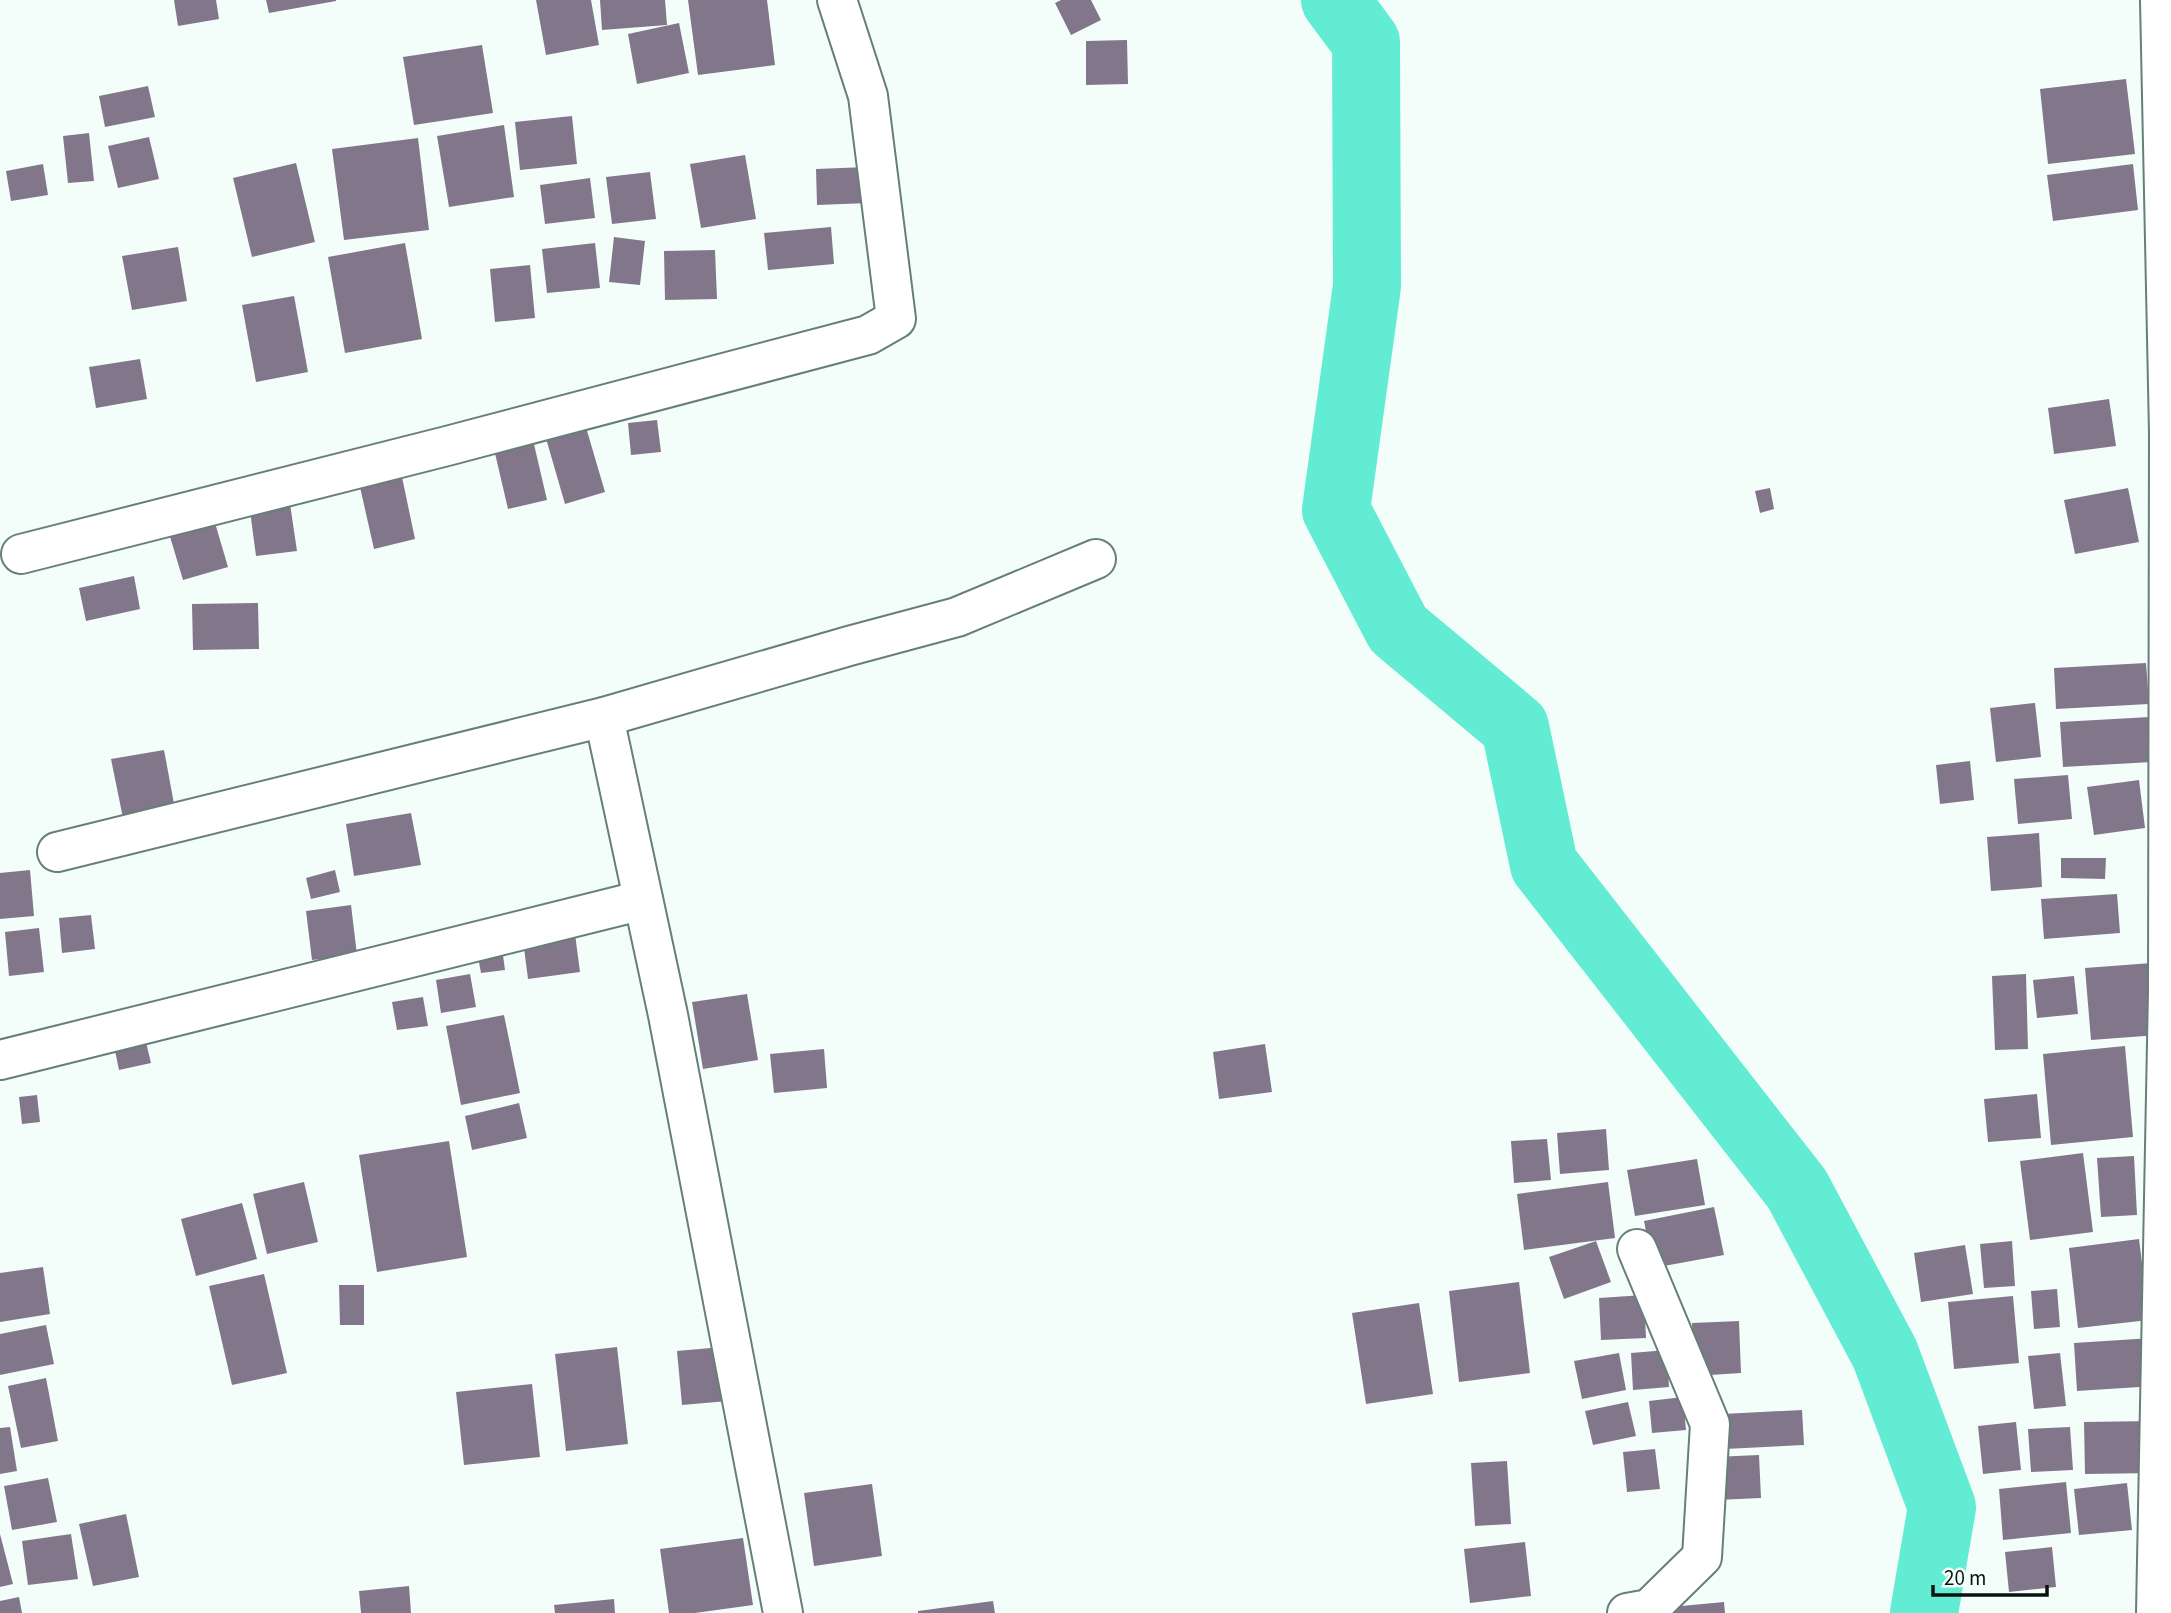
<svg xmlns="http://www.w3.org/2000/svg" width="2171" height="1613" font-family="'Source Sans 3',sans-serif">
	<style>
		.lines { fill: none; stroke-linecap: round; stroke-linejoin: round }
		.river { stroke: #63ecd4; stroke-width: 68 }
		.building { fill: #82778a }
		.minor-casing { stroke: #667f79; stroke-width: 42 }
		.minor { stroke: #fff; stroke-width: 38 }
	</style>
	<rect width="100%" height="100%" fill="#f3fefb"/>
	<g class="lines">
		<path class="river" d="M1335 0 1366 42 1367 286 1336 510 1398 629 1515 727 1544 865 1797 1189 1885 1354 1942 1507 1924 1613"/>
	</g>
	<g class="building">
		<path d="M174 0H216L219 19 178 26Z"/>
		<path d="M266 0H336V1L269 13Z"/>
		<path d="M536 0H591L599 45 546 55Z"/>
		<path d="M600 0H665L667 25 602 30Z"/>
		<path d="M688 0H767L775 65 698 75Z"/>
		<path d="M1061 0H1091L1101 20 1071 35 1055 3Z"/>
		<path d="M679 23 689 73 637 84 628 34Z"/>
		<path d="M1127 40 1128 84 1086 85V41Z"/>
		<path d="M482 45 493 113 414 125 403 57Z"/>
		<path d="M2126 79 2135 154 2048 164 2040 89Z"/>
		<path d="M148 86 155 117 105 127 99 96Z"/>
		<path d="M572 116 577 164 520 170 515 122Z"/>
		<path d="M504 125 514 197 449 207 437 136Z"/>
		<path d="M89 133 94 181 68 183 63 136Z"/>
		<path d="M149 137 159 179 118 188 108 146Z"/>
		<path d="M418 138 429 230 344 240 332 149Z"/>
		<path d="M745 155 756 219 701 228 690 164Z"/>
		<path d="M296 163 315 242 252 257 233 178Z"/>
		<path d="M43 164 48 195 11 201 6 171Z"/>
		<path d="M2133 164 2138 210 2053 221 2047 175Z"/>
		<path d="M867 167 869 203 817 205 816 169Z"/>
		<path d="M650 172 656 219 612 224 606 177Z"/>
		<path d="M590 178 595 218 545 224 540 185Z"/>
		<path d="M831 227 834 264 768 270 764 233Z"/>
		<path d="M614 237 645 241 640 285 609 282Z"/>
		<path d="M405 243 422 339 345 353 328 257Z"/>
		<path d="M595 243 600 288 547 293 542 249Z"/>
		<path d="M178 247 187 301 132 310 122 256Z"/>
		<path d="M715 250 717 299 665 300 664 251Z"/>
		<path d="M530 265 535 318 495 322 490 269Z"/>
		<path d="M294 296 308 372 256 382 242 305Z"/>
		<path d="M140 359 147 399 96 408 89 367Z"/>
		<path d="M2109 399 2116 446 2054 454 2048 408Z"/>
		<path d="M657 420 661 452 631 455 628 423Z"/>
		<path d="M585 424 605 492 565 504 545 435Z"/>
		<path d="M533 440 547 500 508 509 494 449Z"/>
		<path d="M402 477 415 539 374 549 360 487Z"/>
		<path d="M1770 488 1774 509 1760 513 1755 491Z"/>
		<path d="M2128 488 2139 542 2075 554 2064 500Z"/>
		<path d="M289 497 297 551 256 556 249 503Z"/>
		<path d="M213 516 228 567 183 580 168 530Z"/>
		<path d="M134 576 140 609 86 621 79 588Z"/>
		<path d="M258 603 259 649 193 650 192 604Z"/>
		<path d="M2146 663 2149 704 2056 709 2054 668Z"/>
		<path d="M2035 703 2041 757 1996 762 1990 708Z"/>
		<path d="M2150 717 2152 762 2063 767 2060 722Z"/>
		<path d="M164 750 175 809 123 818 111 759Z"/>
		<path d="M1970 761 1974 800 1940 804 1936 765Z"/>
		<path d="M2068 775 2072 819 2018 824 2014 779Z"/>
		<path d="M2139 780 2145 828 2094 835 2087 787Z"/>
		<path d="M411 813 421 865 354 876 346 824Z"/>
		<path d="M2039 833 2042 887 1991 891 1987 837Z"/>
		<path d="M2061 858H2106L2105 879 2061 878Z"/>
		<path d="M30 870 34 916 0 919V873Z"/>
		<path d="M335 870 340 892 311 899 306 878Z"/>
		<path d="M2117 894 2120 933 2044 939 2041 899Z"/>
		<path d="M351 905 357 955 312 960 306 911Z"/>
		<path d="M91 915 95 949 62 953 59 918Z"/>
		<path d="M39 928 44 972 9 976 5 932Z"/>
		<path d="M575 934 580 972 528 979 523 940Z"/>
		<path d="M502 948 505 970 481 973 477 952Z"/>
		<path d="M2152 963 2158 1035 2091 1040 2085 968Z"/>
		<path d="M470 974 476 1007 441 1013 436 980Z"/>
		<path d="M2026 974 2028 1049 1995 1050 1992 976Z"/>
		<path d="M2074 976 2078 1014 2037 1018 2033 980Z"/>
		<path d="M747 994 758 1060 703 1069 692 1002Z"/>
		<path d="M423 997 428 1026 397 1030 392 1002Z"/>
		<path d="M504 1015 520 1093 461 1105 446 1026Z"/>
		<path d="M145 1038 151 1063 119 1070 114 1046Z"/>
		<path d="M1265 1044 1272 1092 1219 1099 1213 1052Z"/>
		<path d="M2125 1046 2133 1137 2051 1145 2043 1054Z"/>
		<path d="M824 1049 827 1088 774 1093 770 1054Z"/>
		<path d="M2037 1094 2041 1138 1988 1142 1984 1099Z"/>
		<path d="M37 1095 40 1122 22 1124 19 1097Z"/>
		<path d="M519 1103 527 1138 472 1150 465 1116Z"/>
		<path d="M1606 1129 1609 1170 1560 1174 1557 1133Z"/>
		<path d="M1547 1139 1551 1180 1514 1183 1511 1141Z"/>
		<path d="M449 1141 467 1257 377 1272 359 1155Z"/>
		<path d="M2083 1153 2093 1232 2030 1240 2020 1161Z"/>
		<path d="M2134 1156 2137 1215 2101 1217 2097 1158Z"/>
		<path d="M1697 1159 1705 1205 1635 1216 1627 1170Z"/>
		<path d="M304 1182 318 1242 267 1254 253 1194Z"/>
		<path d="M1608 1182 1615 1238 1524 1250 1517 1194Z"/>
		<path d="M242 1203 257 1259 196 1276 181 1219Z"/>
		<path d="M1714 1207 1724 1255 1653 1268 1644 1221Z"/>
		<path d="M2139 1239 2149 1320 2078 1328 2069 1248Z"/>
		<path d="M1596 1241 1611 1282 1564 1299 1549 1257Z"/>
		<path d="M2012 1241 2015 1286 1984 1288 1980 1244Z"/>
		<path d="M1965 1245 1973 1294 1921 1302 1914 1253Z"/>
		<path d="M43 1267 50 1314 0 1322V1273Z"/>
		<path d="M264 1274 287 1373 232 1385 209 1286Z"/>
		<path d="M1519 1282 1530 1373 1459 1382 1449 1291Z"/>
		<path d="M339 1285H364V1325H340Z"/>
		<path d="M2057 1289 2060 1327 2034 1329 2031 1291Z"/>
		<path d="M1644 1295 1646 1338 1601 1340 1599 1298Z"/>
		<path d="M2013 1296 2019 1363 1954 1369 1948 1302Z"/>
		<path d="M1419 1303 1433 1394 1366 1404 1352 1313Z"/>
		<path d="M1739 1321 1741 1373 1694 1376 1692 1323Z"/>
		<path d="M46 1325 54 1364 0 1375V1334Z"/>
		<path d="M2152 1338 2155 1386 2077 1391 2074 1343Z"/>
		<path d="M617 1347 628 1444 566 1451 555 1354Z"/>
		<path d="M722 1347 728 1401 682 1405 677 1351Z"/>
		<path d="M1667 1350 1669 1387 1633 1390 1631 1353Z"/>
		<path d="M1619 1353 1626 1390 1582 1399 1574 1361Z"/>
		<path d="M2060 1353 2066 1406 2034 1409 2028 1356Z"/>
		<path d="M46 1378 58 1441 21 1448 8 1386Z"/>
		<path d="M532 1384 540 1457 464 1465 456 1392Z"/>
		<path d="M1683 1397 1686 1430 1652 1433 1649 1401Z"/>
		<path d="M1628 1402 1636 1436 1593 1445 1585 1411Z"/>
		<path d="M1802 1410 1804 1445 1725 1449 1723 1414Z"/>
		<path d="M2152 1421 2153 1473 2085 1474 2084 1422Z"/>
		<path d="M2016 1422 2021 1470 1983 1474 1978 1426Z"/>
		<path d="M10 1427 17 1471 0 1474V1428Z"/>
		<path d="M2070 1427 2073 1470 2031 1472 2028 1429Z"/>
		<path d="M1655 1449 1660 1489 1627 1492 1623 1452Z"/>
		<path d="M1759 1455 1761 1498 1717 1500 1714 1457Z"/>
		<path d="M1507 1461 1511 1524 1475 1526 1471 1463Z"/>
		<path d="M48 1478 57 1522 12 1530 4 1486Z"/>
		<path d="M2066 1482 2071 1533 2003 1540 1999 1489Z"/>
		<path d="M2127 1483 2132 1530 2079 1535 2074 1489Z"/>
		<path d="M872 1484 882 1556 814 1566 804 1493Z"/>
		<path d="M126 1514 139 1577 93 1586 79 1524Z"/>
		<path d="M0 1534 13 1584 0 1587Z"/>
		<path d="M71 1534 78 1579 28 1585 22 1541Z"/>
		<path d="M743 1538 753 1605 695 1613H669L660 1549Z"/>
		<path d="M1525 1542 1531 1596 1470 1603 1464 1549Z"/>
		<path d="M2052 1547 2056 1587 2009 1592 2005 1552Z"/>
		<path d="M409 1586 411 1613H361L359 1591Z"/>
		<path d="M19 1597 22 1613H0V1601Z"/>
		<path d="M614 1599 615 1613H555L554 1605Z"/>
		<path d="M993 1601 995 1613H918V1611Z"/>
		<path d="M1724 1602 1725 1613H1660V1608Z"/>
	</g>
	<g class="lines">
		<g class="minor-casing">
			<g id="minor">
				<path d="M21 554 447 446 868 335 896 319 868 96 837 0"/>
				<path d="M604 717 668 1015 783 1613"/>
				<path d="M57 852 604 717 849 646 957 617 1096 559"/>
				<path d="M0 1060 643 900"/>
				<path d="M1627 1613 1649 1609 1702 1557 1710 1424 1637 1249"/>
				<path d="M2156 1613 2168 991 2169 433 2160 0"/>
			</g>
		</g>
		<use href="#minor" class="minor"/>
	</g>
	<path d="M1933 1585v10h114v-10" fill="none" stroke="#091210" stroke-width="3.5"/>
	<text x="1944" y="1585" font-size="21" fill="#091210" stroke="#f3fefb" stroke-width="5" paint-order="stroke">20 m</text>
</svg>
